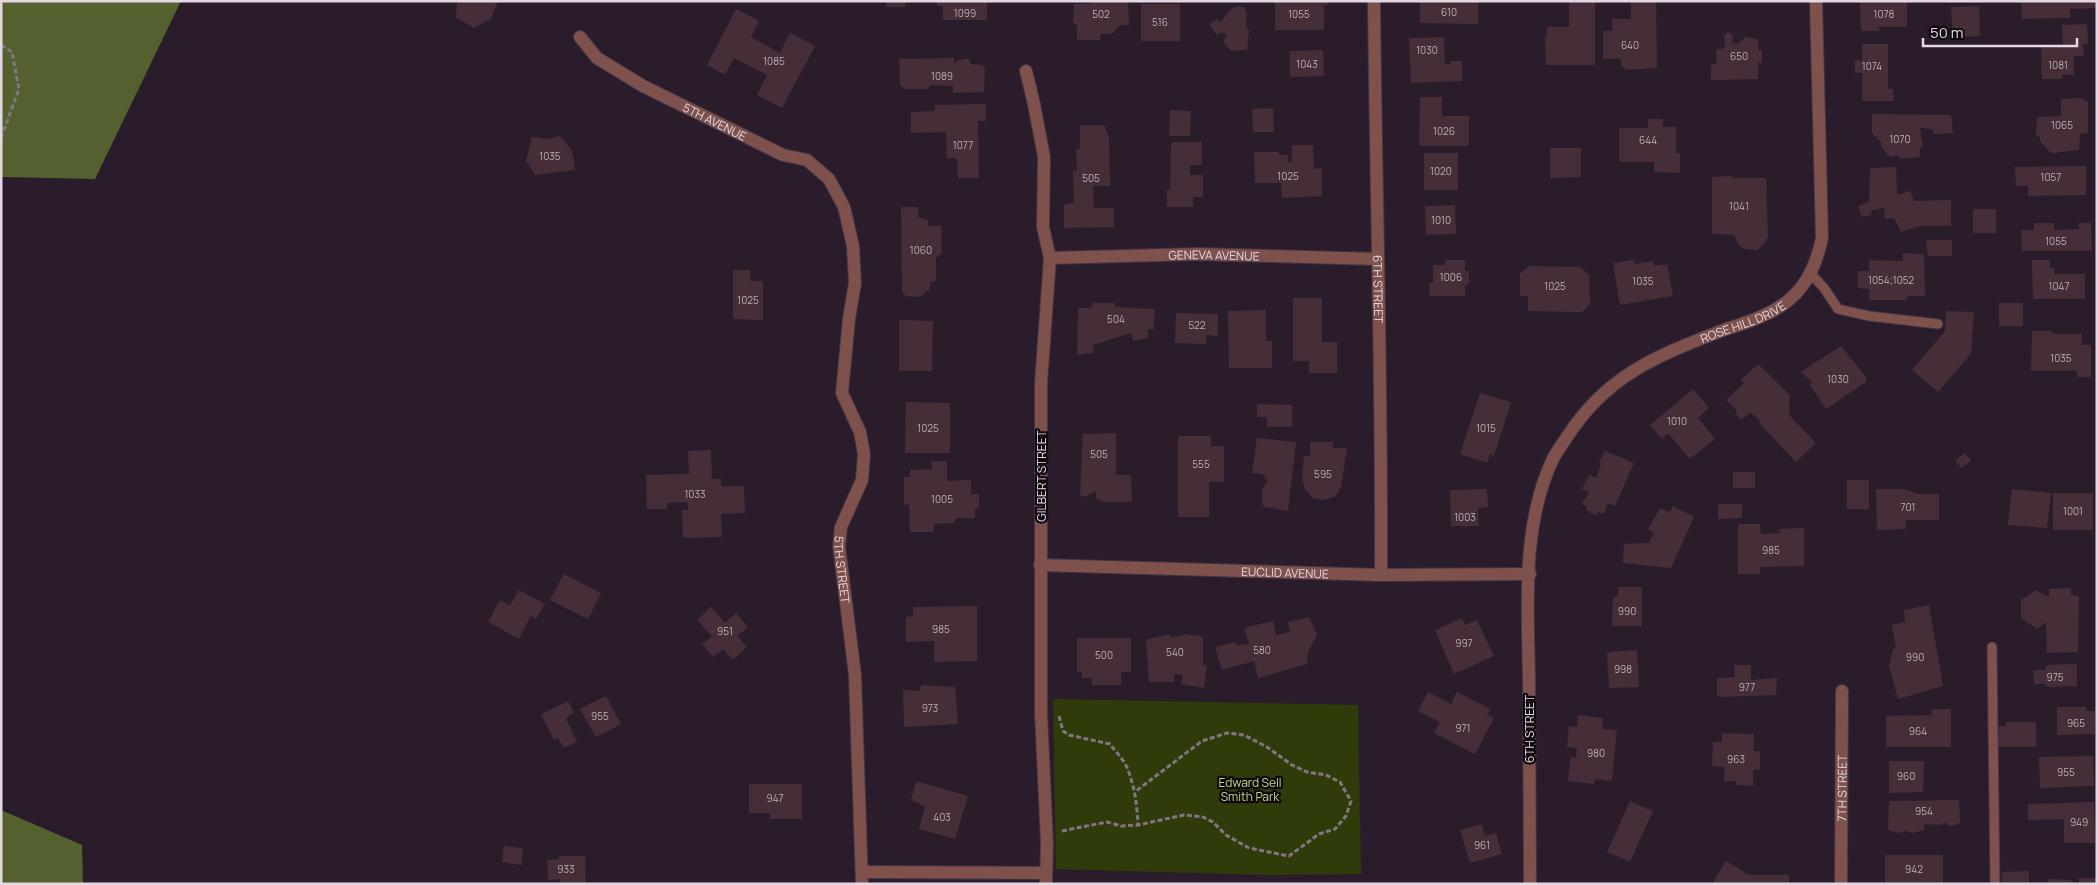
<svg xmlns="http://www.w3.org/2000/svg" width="2098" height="885" font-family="Manrope,sans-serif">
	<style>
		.green { fill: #303b0a }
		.forest { fill: #54612f }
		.building { fill: #452e38 }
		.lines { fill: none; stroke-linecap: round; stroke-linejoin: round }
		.lane-casing { stroke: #453646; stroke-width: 11 }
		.street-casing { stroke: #453646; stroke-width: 14 }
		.path { stroke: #837683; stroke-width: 3; stroke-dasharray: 5 2.5; stroke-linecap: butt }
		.lane { stroke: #7e514c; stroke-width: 9 }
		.street { stroke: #7e514c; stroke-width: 12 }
		.labels { text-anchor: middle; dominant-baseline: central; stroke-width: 4.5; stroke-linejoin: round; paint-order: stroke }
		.number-label { font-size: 10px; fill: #bcaeb8 }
		.street-label { font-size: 12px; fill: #e3d8e3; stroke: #100910 }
		.park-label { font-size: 12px; fill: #c0d688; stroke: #100910 }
	</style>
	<rect width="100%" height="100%" fill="#2b1c2c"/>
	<path class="green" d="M1053 699 1358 705 1361 874 1267 875 1056 869Z"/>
	<g class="forest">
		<path d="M1 1H181L95 179 1 177Z"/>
		<path d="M1 810 82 845 83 884H1Z"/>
	</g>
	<g class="building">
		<path d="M498 1 491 19 474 28 456 17 457 3 465 1Z"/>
		<rect x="886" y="1" width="19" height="6"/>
		<path d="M937 1H987V20H943V6H937Z"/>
		<path d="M1095 1H1128L1129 25H1120L1112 34H1101L1100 40H1077V25L1073 23 1074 4 1095 3Z"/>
		<path d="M1275 1H1328V5H1324V30H1275Z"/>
		<path d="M1420 1H1478V24L1420 23Z"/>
		<path d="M1569 1H1595V65H1546L1545 35H1547V27H1569Z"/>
		<path d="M1656 1 1657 68 1626 70 1621 65V59H1603V31H1613L1612 19H1631V2Z"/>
		<path d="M1860 1H1907V27H1879V31H1861Z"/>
		<path d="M2021 1H2097V8L2070 9V18L2022 19Z"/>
		<rect x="1141" y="4" width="39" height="37"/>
		<path d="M1237 6 1244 7 1247 15 1246 26 1249 31 1247 50 1231 51 1223 42 1227 35 1221 32 1217 35 1209 25 1217 19 1220 23 1230 10Z"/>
		<path d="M1979 6 1980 36 1953 37 1951 7Z"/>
		<path d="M736 9 759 21 751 37 780 53 790 33 815 46 782 108 757 95 767 75 734 58 725 75 707 65Z"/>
		<path d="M2087 24 2088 44H2083L2084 56H2074V75H2062V79H2042L2041 46 2063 45 2062 25Z"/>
		<path d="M1728 32 1733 35 1732 43 1738 44 1745 37 1758 39V50H1762V63L1758 62V79L1711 80V65L1717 63 1716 50 1725 48 1724 35Z"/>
		<path d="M1444 37 1445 64H1451L1450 61H1462V81L1411 83 1409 38Z"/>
		<path d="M1862 44H1888V89H1893L1894 101H1862V73H1855V60H1862Z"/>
		<path d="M1323 50 1324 76 1290 77V51Z"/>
		<path d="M954 58V64L958 60 964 59H969L971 64 982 65 985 68 984 92 953 93V86L930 85 928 89H905L900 85 899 59Z"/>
		<path d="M1420 97H1442V116H1469V146H1419Z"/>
		<path d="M2081 98 2088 102V133L2080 134 2079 150 2051 153 2040 141V137L2036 136 2037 117 2061 116V99Z"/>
		<path d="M986 104V121H978L979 178H958L957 158H947L946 132 911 133V112L935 111V105Z"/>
		<path d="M1273 108 1274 132H1253L1252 109Z"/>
		<path d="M1170 110 1191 111 1190 136H1169Z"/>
		<path d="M1872 114 1951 115 1953 133 1934 134 1932 129 1920 128 1923 147H1920V157L1899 159 1898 155 1890 157 1881 147V142L1872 133Z"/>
		<path d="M1648 119H1663V127H1676V153H1680V173L1654 172V162H1619V128H1648Z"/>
		<path d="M1080 125H1104L1109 137 1110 186H1093L1094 208H1114V227L1064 228V204L1074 203 1073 171H1077L1076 149H1080Z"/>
		<path d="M560 136 572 150 575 170 535 175 526 161 532 137 548 139Z"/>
		<path d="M1171 142H1202V165H1190V175H1203V197H1193V207H1167V190H1170Z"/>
		<path d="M1292 145H1313L1314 169 1322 168V196L1282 198 1281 183H1255L1254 152H1279V155H1288V162H1292Z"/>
		<path d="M1550 148H1581V177L1550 178Z"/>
		<rect x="1424" y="153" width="34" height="37"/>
		<path d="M2086 166V195L2028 196V186H2016L2015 167Z"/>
		<path d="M1896 167 1897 195 1910 191 1914 201 1951 200V226H1920L1901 232 1894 218 1885 219 1884 208 1872 210 1871 215 1862 217 1858 206 1869 202 1870 168Z"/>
		<path d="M1732 176 1733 178H1766L1768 237 1763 245 1757 250 1744 249 1738 244 1734 235 1712 234V177Z"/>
		<path d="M1455 205 1456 234 1426 235 1425 206Z"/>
		<path d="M901 207H918V217L928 220V226H941L942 254 936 257V281L930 282V289L920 297 906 296 902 291Z"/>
		<rect x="1973" y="209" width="23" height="24"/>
		<path d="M2034 223H2054V230L2079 229V223H2091L2092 251H2022L2021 230H2034Z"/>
		<path d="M1926 240H1952V256H1928Z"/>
		<path d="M1903 253 1924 254 1925 296H1908L1906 300H1869V289L1858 288V271H1869V260L1903 261Z"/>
		<path d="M1445 260H1465V271H1469V284L1465 285V296H1430L1429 283H1433V265H1445Z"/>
		<path d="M1634 260 1635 264 1653 261 1654 266 1667 264 1673 296 1620 305 1613 263Z"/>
		<path d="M2032 260H2050V268H2054V274H2085V299H2033Z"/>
		<path d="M1529 266 1580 267 1589 275 1590 304 1582 312 1528 311V296H1520V273Z"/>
		<path d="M733 270H750V281H763V320L733 319Z"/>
		<path d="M1293 298H1322V342H1337V373H1309V361H1293Z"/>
		<path d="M1093 303H1115V307L1155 309 1153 330 1148 329V338L1133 341 1131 333 1093 345V353L1077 355 1078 308H1091Z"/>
		<rect x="1999" y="303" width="24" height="23"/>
		<path d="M1266 310V341H1272V368H1229L1228 311Z"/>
		<path d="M1946 311 1974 312 1971 354 1938 392 1912 370 1945 331Z"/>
		<path d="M1176 313 1218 314V336L1207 335 1206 344 1175 343Z"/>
		<path d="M899 320 933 321 932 371H899Z"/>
		<path d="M2032 331H2052V334H2082V345H2091V377H2077V371H2031Z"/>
		<path d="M1841 346 1866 377V382L1826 409 1810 385 1812 382 1801 372Z"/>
		<path d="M1758 364 1788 393 1791 396 1789 403 1790 416 1816 443 1796 462 1759 423 1760 421 1750 412 1741 420 1737 416 1736 410 1726 400 1744 383 1741 380Z"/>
		<path d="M1693 389 1709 408 1698 418 1715 439 1690 459 1668 433 1662 439 1650 425Z"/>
		<path d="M1480 393 1511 402 1494 456 1490 454 1487 463 1460 454Z"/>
		<path d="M906 402 950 403V453H905Z"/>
		<path d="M1257 404 1292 405V427H1267V417H1257Z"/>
		<path d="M1116 433V475H1131L1132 502H1104L1097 499 1095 491 1085 497 1080 495 1083 434Z"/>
		<path d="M1178 436H1211V446H1224V482H1209V517H1178Z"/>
		<path d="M1257 438 1296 442 1288 511 1264 507 1262 503V490L1268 479H1265V475L1252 473Z"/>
		<path d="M1310 442H1333V448H1347L1341 487 1336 496 1324 500 1313 498 1305 489 1302 479 1304 456H1310Z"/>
		<path d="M711 450 712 479H721V486H744L745 513 721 514 722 537 683 538 682 510H688V502L667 503V509H647L646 475 689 474 688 451Z"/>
		<path d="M1605 451 1634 463 1615 506 1608 503 1604 514 1598 512 1596 516 1586 510 1587 507 1582 504 1589 493 1582 489 1589 475 1596 478 1601 465 1599 462Z"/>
		<path d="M1965 453 1971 461 1961 468 1955 460Z"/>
		<path d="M931 461H947V481L971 480V494H979V508H975V518H955V523L934 524V532H910L909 504 904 505V477H910V470L932 469Z"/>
		<rect x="1733" y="472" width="22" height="16"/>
		<rect x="1847" y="480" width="22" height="29"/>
		<path d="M1487 489 1488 507 1478 508 1479 526H1451L1450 490Z"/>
		<path d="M1876 489H1905L1917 494H1939V520H1906V529L1877 530Z"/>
		<path d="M2012 489 2051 493 2047 528 2008 525Z"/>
		<rect x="2053" y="493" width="40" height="37"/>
		<path d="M1718 504H1742V518L1718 519Z"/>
		<path d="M1673 506 1694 517 1671 568 1623 563 1624 544 1649 543 1654 533 1648 529 1660 508 1670 512Z"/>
		<path d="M1738 524H1760L1761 534 1780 533 1779 529 1804 528V566L1760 567V574H1738Z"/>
		<path d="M564 574 601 593 588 619 550 600Z"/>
		<path d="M1618 587H1642V626H1612L1613 597H1618Z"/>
		<path d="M2071 588V595L2079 596 2078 652 2047 653 2046 622 2037 629 2021 618V600L2036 590 2049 597V589Z"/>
		<path d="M519 590 545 604 536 619 531 616 519 639 488 622 500 600 510 605Z"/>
		<path d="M1929 605 1943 686 1898 699 1889 666 1893 649 1896 648 1892 625 1905 622 1904 610Z"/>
		<path d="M977 606V661L934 662V641L906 642V617L913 616V607Z"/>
		<path d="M711 607 725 623 736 613 748 627 737 636 747 647 733 660 723 649 713 657 702 644 712 636 697 620Z"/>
		<path d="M1309 617 1317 635 1308 652 1307 664 1258 678 1254 661 1222 670 1215 647 1236 642 1237 646 1249 644 1244 628 1273 621 1276 635 1290 632 1288 622Z"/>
		<path d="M1462 618 1465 625 1477 620 1494 656 1454 674 1435 630Z"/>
		<path d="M1170 634 1171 638 1186 634 1201 636 1203 638V665L1207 666 1204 688 1181 684 1183 675 1174 674V682H1149L1146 640Z"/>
		<path d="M1077 638H1131V672H1121V685H1092V678H1082V672H1077Z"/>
		<path d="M1637 650 1639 687 1609 688 1607 652Z"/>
		<path d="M2077 664V686L2046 687V684H2034L2033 670H2046V665Z"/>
		<path d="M1734 665H1751V680L1777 678 1776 695 1720 697 1717 696V678L1735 677Z"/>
		<path d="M921 685 955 687 958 724 904 727 903 690 920 691Z"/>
		<path d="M1428 692 1451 704 1457 692 1490 709 1487 715 1494 718 1475 754 1434 733 1440 722 1418 711Z"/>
		<path d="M606 696 621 724 596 737 580 709Z"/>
		<path d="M568 701 574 713 566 718 577 742 564 748 558 738 554 740 541 714Z"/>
		<path d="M2057 707H2086V711H2095V734L2057 735Z"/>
		<path d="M1931 709H1951V747H1888L1886 746V716L1932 715Z"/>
		<path d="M1578 715 1603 718 1602 729 1617 730 1612 781 1595 779 1594 784 1568 781 1571 757 1576 758 1577 748 1567 747 1569 726 1577 727Z"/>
		<path d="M2006 722H2036V747H1999V726H2006Z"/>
		<path d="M1722 733 1754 734V751H1760V770H1753V786L1736 785V781H1724L1725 767 1712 766 1713 742H1722Z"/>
		<path d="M2093 756 2094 786 2040 788 2039 757Z"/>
		<path d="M1889 761H1924L1923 792 1889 793Z"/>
		<path d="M916 781 968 796 955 839 919 829 925 806 911 800Z"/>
		<path d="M749 784H802V819H770V813H749Z"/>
		<path d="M1959 800 1960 823 1956 825 1950 826 1944 822 1941 825 1924 824V830L1913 833 1906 831 1899 833 1888 830 1889 801Z"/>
		<path d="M1630 801 1653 811 1630 862 1607 852Z"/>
		<path d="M2094 802 2095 843H2064V819L2028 820V804Z"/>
		<path d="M1482 824 1485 836 1496 833 1502 854 1470 863 1460 830Z"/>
		<path d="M504 846 523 848 521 865 502 862Z"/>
		<rect x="1885" y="855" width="58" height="29"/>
		<path d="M559 856H585L586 884H560V879L548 880 547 860 559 859Z"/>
		<path d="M1726 861 1749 875H1789V884H1712Z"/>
		<path d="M2029 871V883L2002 884V872Z"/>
		<rect x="2079" y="878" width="18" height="6"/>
		<path d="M2048 879 2072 880 2071 884H2048Z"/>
	</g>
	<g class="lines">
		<g class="lane-casing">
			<g id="lane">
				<path d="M1810 273 1824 288 1838 309 1869 316 1938 324"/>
				<path d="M1992 647 1995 884"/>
			</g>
		</g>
		<g class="street-casing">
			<g id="street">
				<path id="s1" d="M1374 1C1376 192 1382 383 1381 575"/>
				<path id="s2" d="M580 37 597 58 643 86 783 155 807 160 829 179 844 207 853 246 855 283 849 319 842 393 860 432 864 454 862 480 841 527 839 546 855 675 862 884"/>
				<path d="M1026 71 1034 104 1044 157 1043 227 1050 258 1041 383V713L1047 843 1046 884"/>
				<path id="s3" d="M1050 258 1198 254 1377 259"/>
				<path id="s4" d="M1040 565 1381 575 1530 574"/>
				<path d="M862 872 1046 873"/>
				<path id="s5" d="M1530 884C1530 816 1529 748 1529 681 1528 608 1521 528 1552 461 1556 452 1562 445 1567 437 1606 376 1656 356 1721 331 1744 323 1770 316 1789 300 1809 283 1817 261 1822 238L1816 1"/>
				<path id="s6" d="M1841 884 1842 691"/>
			</g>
		</g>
		<g class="path">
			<path d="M1 45 12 52 19 89 2 135 1 142"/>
			<path d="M1059 716 1063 731 1069 735 1110 744C1116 752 1125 761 1128 770 1135 788 1137 805 1138 825"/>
			<path d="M1062 831 1107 822 1121 826 1138 825 1184 815 1203 817 1213 822 1226 835 1249 848 1289 856 1319 834 1335 829 1346 816 1351 801 1340 782 1326 775 1307 772 1292 765 1267 747 1244 735 1227 733 1202 741 1136 791"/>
		</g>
		<use href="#lane" class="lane"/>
		<use href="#street" class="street"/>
	</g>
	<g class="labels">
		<g class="number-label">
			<text x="1449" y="12">610</text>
			<text x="965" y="13">1099</text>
			<text x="1101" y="14">502</text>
			<text x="1299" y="14">1055</text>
			<text x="1884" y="14">1078</text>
			<text x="1160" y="22">516</text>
			<text x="1630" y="45">640</text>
			<text x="1427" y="50">1030</text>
			<text x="1739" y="56">650</text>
			<text x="774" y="61">1085</text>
			<text x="1307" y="64">1043</text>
			<text x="2058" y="65">1081</text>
			<text x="1872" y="66">1074</text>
			<text x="942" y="76">1089</text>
			<text x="2062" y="125">1065</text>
			<text x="1444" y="131">1026</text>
			<text x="1900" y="139">1070</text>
			<text x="1648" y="140">644</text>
			<text x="963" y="145">1077</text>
			<text x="550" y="156">1035</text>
			<text x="1441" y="171">1020</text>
			<text x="1288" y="176">1025</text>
			<text x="2051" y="177">1057</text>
			<text x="1091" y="178">505</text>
			<text x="1739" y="206">1041</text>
			<text x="1441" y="220">1010</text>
			<text x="2056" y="241">1055</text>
			<text x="921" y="250">1060</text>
			<text x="1451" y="277">1006</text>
			<text x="1891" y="280">1054;1052</text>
			<text x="1643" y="281">1035</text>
			<text x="1555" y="286">1025</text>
			<text x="2059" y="286">1047</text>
			<text x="748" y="300">1025</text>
			<text x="1116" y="319">504</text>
			<text x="1197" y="325">522</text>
			<text x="2061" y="358">1035</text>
			<text x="1838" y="379">1030</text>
			<text x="1677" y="421">1010</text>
			<text x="928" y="428">1025</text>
			<text x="1486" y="428">1015</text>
			<text x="1099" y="454">505</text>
			<text x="1201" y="464">555</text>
			<text x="1323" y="474">595</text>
			<text x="695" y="494">1033</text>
			<text x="942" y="499">1005</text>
			<text x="1908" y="507">701</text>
			<text x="2073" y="511">1001</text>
			<text x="1465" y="517">1003</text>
			<text x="1771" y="550">985</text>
			<text x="1627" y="611">990</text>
			<text x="941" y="629">985</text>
			<text x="725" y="631">951</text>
			<text x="1464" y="643">997</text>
			<text x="1262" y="650">580</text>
			<text x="1175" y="652">540</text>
			<text x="1104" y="655">500</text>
			<text x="1915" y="657">990</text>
			<text x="1623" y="669">998</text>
			<text x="2055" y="677">975</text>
			<text x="1747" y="687">977</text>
			<text x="930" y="708">973</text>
			<text x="600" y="716">955</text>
			<text x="2076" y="723">965</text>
			<text x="1463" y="728">971</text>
			<text x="1918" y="731">964</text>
			<text x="1596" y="753">980</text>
			<text x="1736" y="759">963</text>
			<text x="2066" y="772">955</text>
			<text x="1906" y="776">960</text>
			<text x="775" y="798">947</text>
			<text x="1924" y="811">954</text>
			<text x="942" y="817">403</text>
			<text x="2079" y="822">949</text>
			<text x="1482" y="845">961</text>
			<text x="566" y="869">933</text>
			<text x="1914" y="869">942</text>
		</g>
		<g class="street-label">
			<text stroke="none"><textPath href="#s2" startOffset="161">5TH AVENUE</textPath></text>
			<text stroke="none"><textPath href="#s3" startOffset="164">GENEVA AVENUE</textPath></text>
			<text stroke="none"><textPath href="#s1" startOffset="288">6TH STREET</textPath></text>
			<text stroke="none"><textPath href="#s5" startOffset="669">ROSE HILL DRIVE</textPath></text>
			<text transform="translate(1041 476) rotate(-90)">GILBERT STREET</text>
			<text stroke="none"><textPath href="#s2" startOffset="696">5TH STREET</textPath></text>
			<text stroke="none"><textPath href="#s4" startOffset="245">EUCLID AVENUE</textPath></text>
			<text transform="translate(1529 729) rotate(-90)">6TH STREET</text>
			<text stroke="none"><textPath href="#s6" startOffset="96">7TH STREET</textPath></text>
		</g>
		<g class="park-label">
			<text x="1250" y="782">Edward Sell<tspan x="1250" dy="14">Smith Park</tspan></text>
		</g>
	</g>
	<rect width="2098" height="885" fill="none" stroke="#e3d8e3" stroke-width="5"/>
	<path d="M1923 38v8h154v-8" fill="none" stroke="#e3d8e3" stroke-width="2.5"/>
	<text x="1930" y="38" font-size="15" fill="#e3d8e3" stroke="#100910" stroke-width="4" paint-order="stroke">50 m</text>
</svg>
